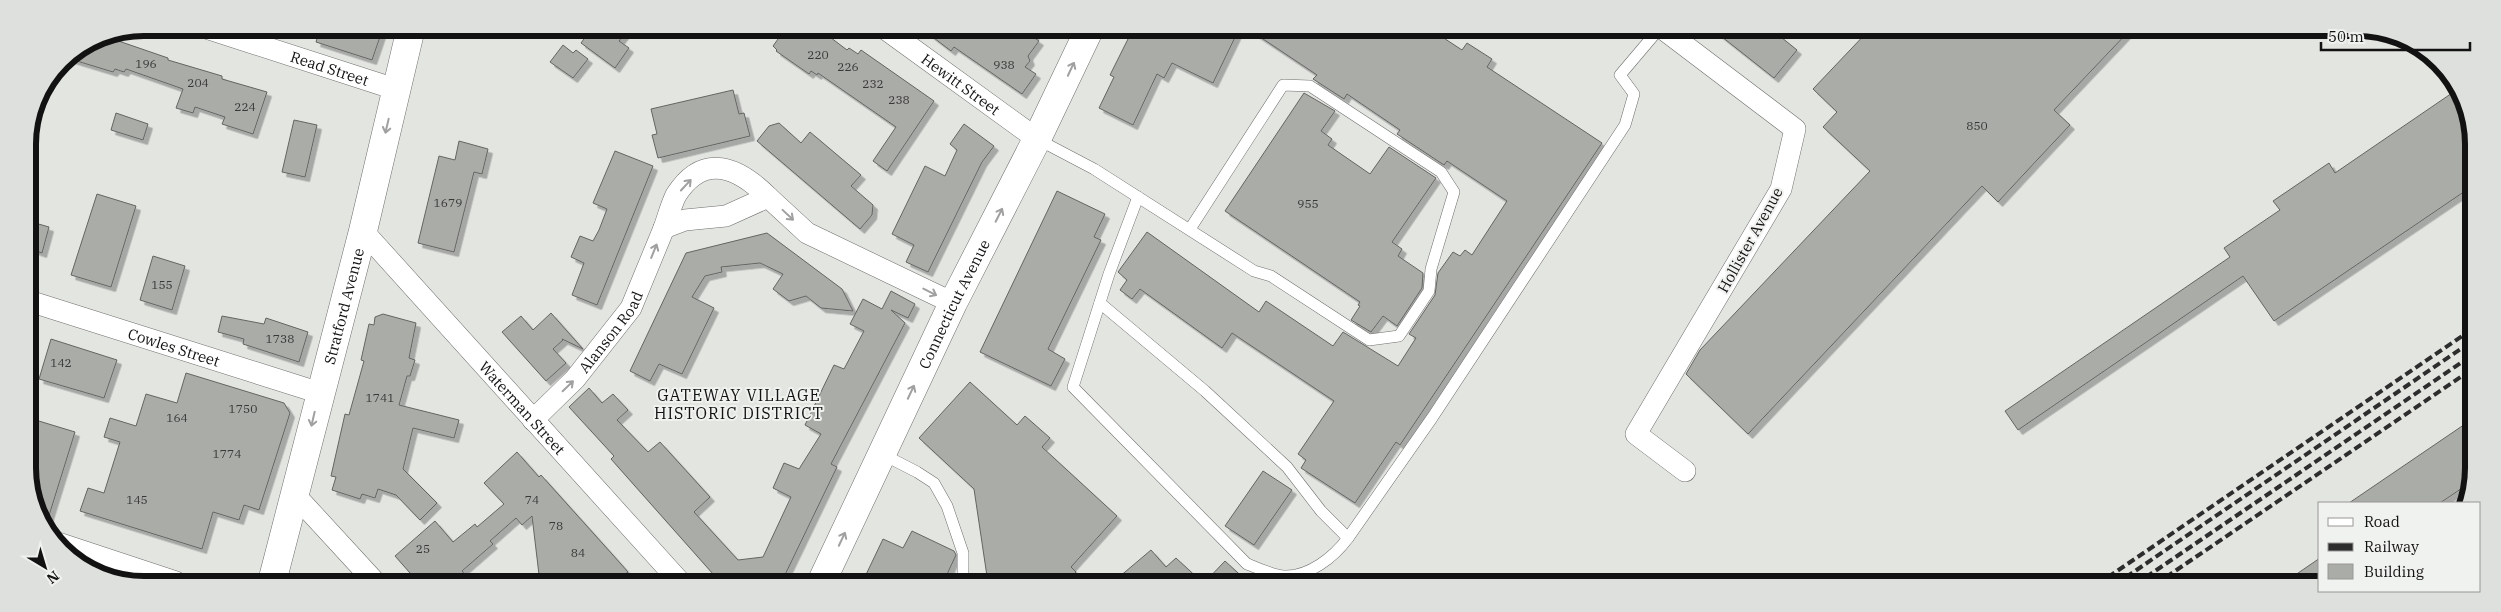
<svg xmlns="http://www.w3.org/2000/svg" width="2501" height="612" font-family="'IBM Plex Serif',serif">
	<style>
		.building { fill: #aaaca8; stroke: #646562; filter: url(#shadow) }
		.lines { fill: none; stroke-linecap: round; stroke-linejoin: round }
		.lane-casing { stroke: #6d6f6c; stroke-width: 12 }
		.street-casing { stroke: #6d6f6c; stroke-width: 22 }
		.secondary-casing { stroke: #6d6f6c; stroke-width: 29 }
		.lane { stroke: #fff; stroke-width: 11 }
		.street { stroke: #fff; stroke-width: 21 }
		.secondary { stroke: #fff; stroke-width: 28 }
		.rail { stroke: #2c2d2c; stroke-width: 4; stroke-dasharray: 8 4; stroke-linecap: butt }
		.oneway { stroke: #a0a0a0 }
		.labels { text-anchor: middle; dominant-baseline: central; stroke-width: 4; stroke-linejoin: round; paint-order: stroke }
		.number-label { font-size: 12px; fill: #373837 }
		.street-label { font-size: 15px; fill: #111211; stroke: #f0f2ef }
		.neighbourhood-label { font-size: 16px; letter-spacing: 1px; fill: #111211; stroke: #f0f2ef }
		.rim { fill: none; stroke: #111211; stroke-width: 6 }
	</style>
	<defs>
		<filter id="shadow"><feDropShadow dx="4.5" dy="4.5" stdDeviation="0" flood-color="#0004"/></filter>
	</defs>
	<rect width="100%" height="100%" fill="#e3e5e1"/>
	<g class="building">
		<path d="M320 28H383L372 60 316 42Z"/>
		<path d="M592 28H629L619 41 629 48 615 68 581 43Z"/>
		<path d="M786 28H818L847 50 849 48 858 54 861 50 934 101 887 171 873 161 896 127 818 73 817 75 811 71 809 74 776 51 777 50 773 46Z"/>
		<path d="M921 28H1039L1033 37 1039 41 1028 56 1030 61 1025 67 1036 74 1022 94 954 47 951 51Z"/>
		<path d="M1137 29H1239L1213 83 1172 63 1164 78 1157 74 1133 125 1099 108 1114 77 1110 75 1130 35 1133 37Z"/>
		<path d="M1248 29H1430L1462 50 1467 43 1492 59 1487 67 1602 143 1400 445 1396 442 1355 503 1301 468 1306 460 1298 454 1334 401 1232 333 1222 348 1140 289 1132 299 1120 290 1127 280 1118 272 1147 232 1259 312 1266 301 1333 346 1343 332 1398 366 1416 338 1409 334 1435 295 1438 273 1453 252 1460 256 1465 250 1472 255 1507 201 1447 161 1444 165 1397 134 1400 130 1347 94 1344 99 1313 79 1317 75Z"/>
		<path d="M1712 29H1771L1797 50 1774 78Z"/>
		<path d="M1870 29 2130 30 2054 110 2070 125 2038 159 1998 202 1982 186 1748 434 1686 374 1700 350 1870 171 1823 127 1837 112 1813 89Z"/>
		<path d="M100 36H104L168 58V60L222 76V79L267 92 253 134 222 124 225 117 195 107 193 113 176 108 183 89 126 69 124 72 115 69 113 72 67 58Z"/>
		<path d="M563 45 573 53 576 50 588 59 573 78 550 62Z"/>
		<path d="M733 90 739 114 744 113 750 136 658 158 652 135 657 134 651 109Z"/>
		<path d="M2455 91 2471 122V187L2274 321 2243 276 2018 430 2005 411 2230 257 2224 248 2280 210 2273 201 2329 163 2335 173Z"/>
		<path d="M1304 93 1335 111 1321 131 1332 139 1328 145 1370 174 1389 147 1436 178 1392 242 1402 249 1398 256 1423 273 1422 288 1397 326 1383 316 1371 332 1351 320 1360 306 1358 305 1360 302 1225 211Z"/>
		<path d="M116 113 148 124 143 140 111 130Z"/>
		<path d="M294 120 317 125 305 177 282 172Z"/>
		<path d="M779 123 801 143 810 132 861 175 851 186 873 205 872 215 860 229 757 141 769 126Z"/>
		<path d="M964 124 994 146 982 162 928 272 906 262 914 245 892 234 925 166 945 176 957 150 950 144Z"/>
		<path d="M459 141 488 149 482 174 474 172 454 252 418 243 439 156 455 160Z"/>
		<path d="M615 151 653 166 597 305 572 295 584 263 571 257 580 236 593 241 599 230 607 209 593 203Z"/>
		<path d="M1057 191 1105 214 1094 237 1101 240 1048 349 1065 359 1051 386 980 352Z"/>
		<path d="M97 194 136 206 111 287 71 275Z"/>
		<path d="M28 221 49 227 42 253 28 248Z"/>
		<path d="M767 233 842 289 853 311 821 308 806 296 789 301 773 289 783 274 760 263 721 267 722 272 705 276 692 297 714 308 682 374 659 364 650 381 630 371 686 253Z"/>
		<path d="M153 256 185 266 172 310 140 300Z"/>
		<path d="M891 291 915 304 908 318 891 310 905 323 831 464 837 467 782 581 721 583 611 459 614 456 569 407 589 388 602 403 613 394 628 410 617 420 648 452 660 442 710 497 694 512 738 560 763 557 791 497 773 488 784 463 799 469 821 434 805 425 834 365 844 369 864 331 850 324 863 299 882 309Z"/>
		<path d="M551 313 583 349 562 339 563 340 553 349 566 363 546 381 502 332 521 316 533 330Z"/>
		<path d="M383 314 416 323 409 358 415 360 410 376H407L399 405 459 420 454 438 413 428 403 469 437 503 420 520 396 495 378 489 375 498 362 494 360 499 332 490 336 477 331 476 345 414 349 415 364 361 361 360 369 324 374 325 375 317Z"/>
		<path d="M222 316 264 324 266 318 308 332 299 362 243 344 244 339 218 332Z"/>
		<path d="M51 339 117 360 104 398 39 379Z"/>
		<path d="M186 373 284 403 290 413 259 510 244 505 239 520 213 512 202 549 80 511 88 488 104 493 120 442 104 437 110 418 136 426 146 394 177 403Z"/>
		<path d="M970 382 1017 425 1025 416 1050 438 1042 447 1117 516 1071 567 1076 572 1066 583H988L974 489 919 438Z"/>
		<path d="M29 418 75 432 47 522 30 491Z"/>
		<path d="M2471 420V482L2440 503H2349Z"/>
		<path d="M517 452 539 477 541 475 612 554 628 572 624 575 631 583H540L532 516 522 525 516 518 490 541 493 544 462 571 472 583 418 582 395 556 435 521 453 542 475 524 477 527 504 504 484 483Z"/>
		<path d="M1263 471 1292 490 1254 545 1225 526Z"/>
		<path d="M912 531 954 551 956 555 943 583H862L883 539 903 548Z"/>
		<path d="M1151 550 1166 567 1176 558 1203 583H1112Z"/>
		<path d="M2320 558V584H2282Z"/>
		<path d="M1225 561 1249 583H1204Z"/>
	</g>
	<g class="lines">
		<g class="lane-casing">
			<g id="lane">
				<path d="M1037 139 1094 169 1254 271 1271 276 1369 340 1399 336 1429 291 1431 269 1454 192 1441 172 1310 86 1283 85 1190 229"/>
				<path d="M1138 197 1109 274 1073 387 1247 564C1258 568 1272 575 1284 576 1309 577 1334 557 1348 538L1432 418 1625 125 1634 94 1620 75 1659 29"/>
				<path d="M1100 303 1205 391 1287 467 1321 511 1348 538"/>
				<path d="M882 454 917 472 934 483 947 506 963 553V583"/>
			</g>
		</g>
		<g class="street-casing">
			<g id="street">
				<path id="s1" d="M206 28 395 89"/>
				<path id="s2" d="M884 28 1037 139"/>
				<path d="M1663 29 1795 129 1781 189 1636 434 1685 471"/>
				<path d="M664 228C668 217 671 205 676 195 704 151 739 168 768 197"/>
				<path id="s3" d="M363 231 681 583"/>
				<path id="s4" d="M29 301 320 393"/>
				<path id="s5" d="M533 420 575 379 631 308 664 228 685 220 726 216 768 197 807 233 953 303"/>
				<path d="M295 495 375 582"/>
				<path d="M58 543 176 582"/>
			</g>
		</g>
		<g class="secondary-casing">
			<g id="secondary">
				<path id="s6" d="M272 582 363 231 411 28"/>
				<path id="s7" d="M821 583 953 303 1037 139 1090 28"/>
			</g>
		</g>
		<use href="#lane" class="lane"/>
		<use href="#street" class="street"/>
		<use href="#secondary" class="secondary"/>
		<g class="rail">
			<path d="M2098 584 2471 330"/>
			<path d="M2116 584 2471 342"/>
			<path d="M2136 584 2471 356"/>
			<path d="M2156 584 2471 370"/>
		</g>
	</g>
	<defs><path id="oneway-shaft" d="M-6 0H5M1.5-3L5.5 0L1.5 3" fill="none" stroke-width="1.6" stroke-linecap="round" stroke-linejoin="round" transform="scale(1.25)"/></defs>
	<g class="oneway">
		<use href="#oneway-shaft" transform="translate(1071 69) rotate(-65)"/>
		<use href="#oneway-shaft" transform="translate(387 126) rotate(103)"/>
		<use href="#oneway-shaft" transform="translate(686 185) rotate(-47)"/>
		<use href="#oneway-shaft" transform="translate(788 215) rotate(43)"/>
		<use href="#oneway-shaft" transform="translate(999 215) rotate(-63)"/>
		<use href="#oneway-shaft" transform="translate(654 251) rotate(-68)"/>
		<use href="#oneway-shaft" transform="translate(930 292) rotate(27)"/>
		<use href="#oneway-shaft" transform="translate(568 386) rotate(-44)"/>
		<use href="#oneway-shaft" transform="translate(911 392) rotate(-65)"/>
		<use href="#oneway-shaft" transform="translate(313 419) rotate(103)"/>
		<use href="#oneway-shaft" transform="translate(842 539) rotate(-65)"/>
	</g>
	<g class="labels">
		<g class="number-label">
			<text x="818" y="54">220</text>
			<text x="146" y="63">196</text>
			<text x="1004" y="64">938</text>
			<text x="848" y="66">226</text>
			<text x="198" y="82">204</text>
			<text x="873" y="83">232</text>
			<text x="899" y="99">238</text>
			<text x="245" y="106">224</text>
			<text x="1977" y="125">850</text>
			<text x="448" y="202">1679</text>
			<text x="1308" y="203">955</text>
			<text x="162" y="284">155</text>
			<text x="280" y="338">1738</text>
			<text x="61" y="362">142</text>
			<text x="380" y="397">1741</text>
			<text x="243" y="408">1750</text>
			<text x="177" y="417">164</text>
			<text x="227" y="453">1774</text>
			<text x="137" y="499">145</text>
			<text x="532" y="499">74</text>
			<text x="556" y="525">78</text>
			<text x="423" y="548">25</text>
			<text x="578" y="552">84</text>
		</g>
		<g class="street-label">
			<text stroke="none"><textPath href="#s1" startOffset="130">Read Street</textPath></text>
			<text stroke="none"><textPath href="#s2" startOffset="95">Hewitt Street</textPath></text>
			<text transform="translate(1750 240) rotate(-61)">Hollister Avenue</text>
			<text stroke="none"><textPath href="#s6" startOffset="285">Stratford Avenue</textPath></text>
			<text stroke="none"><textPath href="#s7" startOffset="309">Connecticut Avenue</textPath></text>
			<text stroke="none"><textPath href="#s5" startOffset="118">Alanson Road</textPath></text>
			<text stroke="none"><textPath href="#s4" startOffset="152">Cowles Street</textPath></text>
			<text stroke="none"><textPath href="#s3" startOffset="238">Waterman Street</textPath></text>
		</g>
		<g class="neighbourhood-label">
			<text x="739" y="395">GATEWAY VILLAGE<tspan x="739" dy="18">HISTORIC DISTRICT</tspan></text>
		</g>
	</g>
	<path d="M0 0H2501V612H0ZM144 36H2357A108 108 0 0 1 2465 144V468A108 108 0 0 1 2357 576H144A108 108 0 0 1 36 468V144A108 108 0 0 1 144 36Z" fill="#dee0dd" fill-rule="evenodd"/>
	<path class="rim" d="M144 36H2357A108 108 0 0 1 2465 144V468A108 108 0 0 1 2357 576H144A108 108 0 0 1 36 468V144A108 108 0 0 1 144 36Z"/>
	<rect x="2318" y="502" width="162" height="90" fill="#f0f2ef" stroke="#979896"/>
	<rect x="2328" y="518" width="25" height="8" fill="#ffffff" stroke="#979896"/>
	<text x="2364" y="527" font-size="15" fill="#111211">Road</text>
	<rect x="2328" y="543" width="25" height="8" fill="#2c2d2c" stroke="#979896"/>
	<text x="2364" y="552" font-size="15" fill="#111211">Railway</text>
	<rect x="2328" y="564" width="25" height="15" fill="#aaaca8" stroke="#979896"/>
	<text x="2364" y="577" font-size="15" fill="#111211">Building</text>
	<g transform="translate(45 567) rotate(142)" stroke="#f0f2ef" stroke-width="4" paint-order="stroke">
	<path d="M0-4L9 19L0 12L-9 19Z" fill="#111211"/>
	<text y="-8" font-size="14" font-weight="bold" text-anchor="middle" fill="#111211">N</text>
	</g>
	<path d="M2321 42v8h149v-8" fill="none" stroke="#111211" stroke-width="2.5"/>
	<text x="2328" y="42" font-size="15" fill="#111211" stroke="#f0f2ef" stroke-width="4" paint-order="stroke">50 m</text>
</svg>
